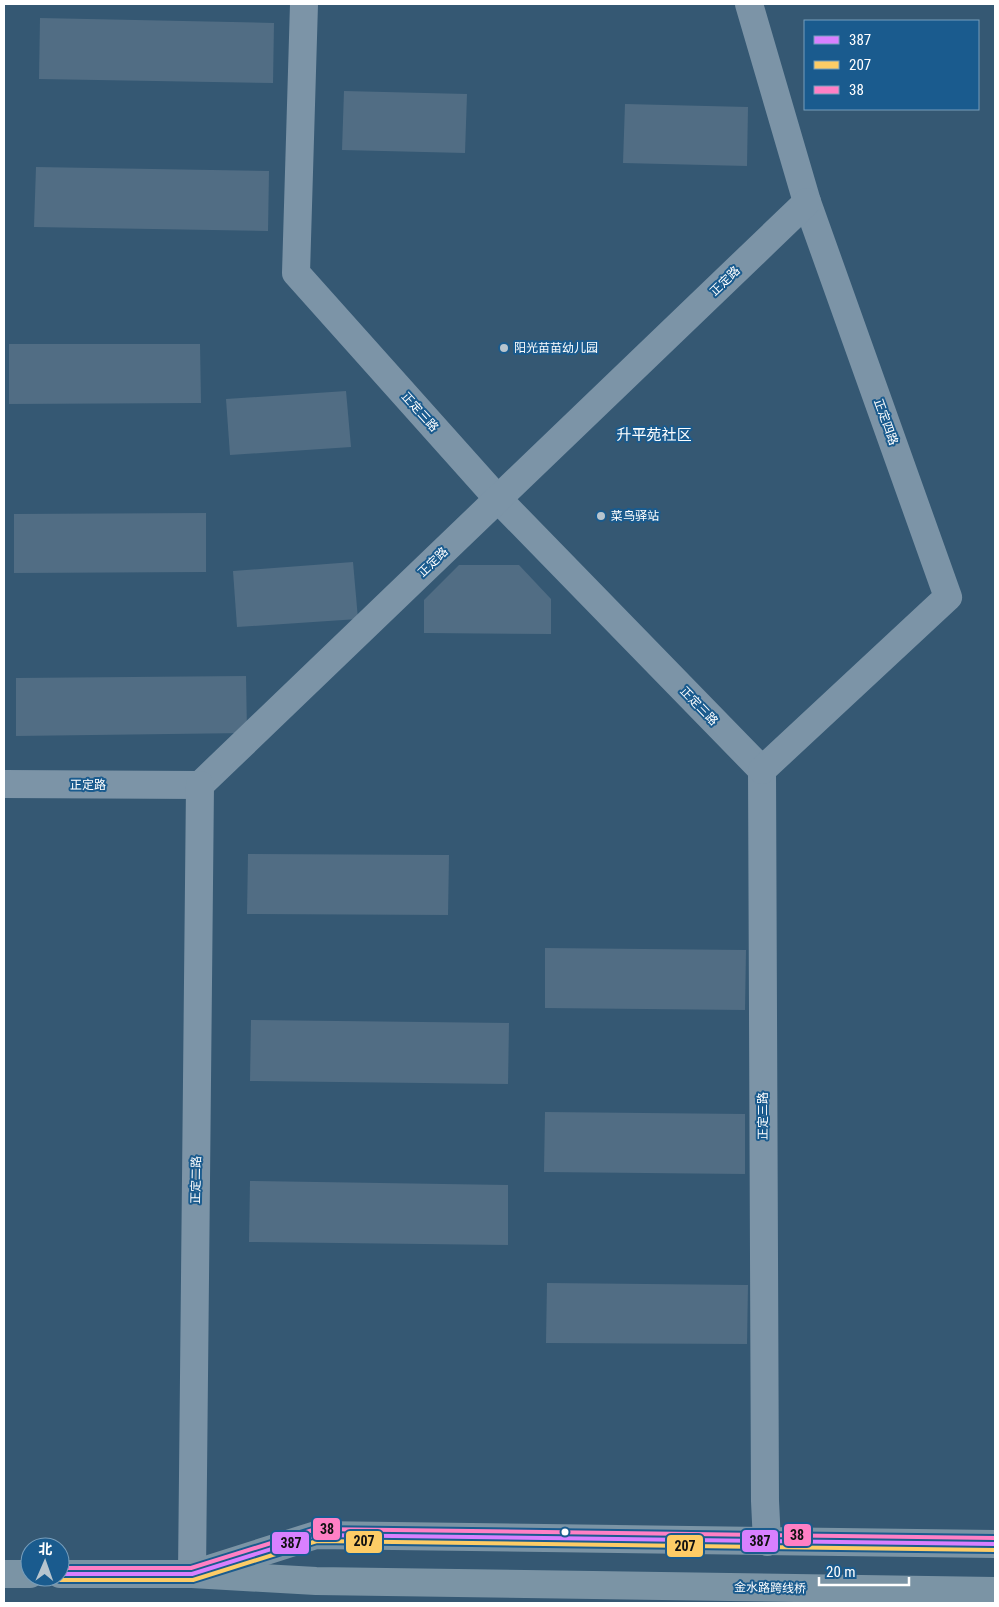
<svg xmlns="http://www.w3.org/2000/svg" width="999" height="1607" font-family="'Roboto Condensed','Noto Sans SC',sans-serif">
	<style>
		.building { fill: #516d84 }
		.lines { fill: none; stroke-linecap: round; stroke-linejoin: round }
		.minor { stroke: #7c94a7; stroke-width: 28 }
		.major { stroke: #7b94a5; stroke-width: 28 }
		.bus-1-casing { stroke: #1a5b8e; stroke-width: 8 }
		.bus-2-casing { stroke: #1a5b8e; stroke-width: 8 }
		.bus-3-casing { stroke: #1a5b8e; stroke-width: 8 }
		.bus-1 { stroke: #d880ff; stroke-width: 4 }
		.bus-2 { stroke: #fdcc66; stroke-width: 4 }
		.bus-3 { stroke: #ff80c5; stroke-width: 4 }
		.poi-dot { fill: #b8c5ce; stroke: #1a5b8e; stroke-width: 2 }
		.bus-dot { fill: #fff; stroke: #1a5b8e; stroke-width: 2 }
		.labels { text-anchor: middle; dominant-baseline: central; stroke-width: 4; stroke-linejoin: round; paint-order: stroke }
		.street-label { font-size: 12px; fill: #fff; stroke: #1a5b8e }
		.poi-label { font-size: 12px; fill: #fff; stroke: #1a5b8e; text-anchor: start }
		.quarter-label { font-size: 15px; fill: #fff; stroke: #1a5b8e }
		.line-badge { stroke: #1a5b8e; stroke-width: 2 }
		.pale-badge-label { font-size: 14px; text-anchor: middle; font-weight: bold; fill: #111 }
	</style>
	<rect width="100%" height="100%" fill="#355873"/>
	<g class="building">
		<path d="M40 18 274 23 273 83 39 79Z"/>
		<path d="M344 91 467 94 465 153 342 150Z"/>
		<path d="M625 104 748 107 747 166 623 163Z"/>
		<path d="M36 167 269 171 268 231 34 227Z"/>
		<path d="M9 344H200L201 403 9 404Z"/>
		<path d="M346 391 351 447 230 455 226 399Z"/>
		<path d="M206 513V572L14 573V514Z"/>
		<path d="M353 562 358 619 237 627 233 571Z"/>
		<path d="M459 565H519L551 599V634L424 633V600Z"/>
		<path d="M246 676 247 733 16 736V678Z"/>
		<path d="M248 854 449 855 448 915 247 914Z"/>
		<path d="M545 948 746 950 745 1010 545 1008Z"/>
		<path d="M251 1020 509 1023 508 1084 250 1081Z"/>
		<path d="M545 1112 745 1114V1174L544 1172Z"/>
		<path d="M250 1181 508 1185V1245L249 1242Z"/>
		<path d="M547 1283 748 1285 747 1344 546 1343Z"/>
	</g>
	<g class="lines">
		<g class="minor">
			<path d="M304 4 296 273 498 499 762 770 765 1501 767 1542"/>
			<path d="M749 4 807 202 948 597 762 770"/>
			<path d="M4 784 200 785 807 202"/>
			<path d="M192 1574 200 785"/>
		</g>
		<g class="major">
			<path d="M209 1569 316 1535 995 1544"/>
			<path d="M4 1574H30"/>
			<path d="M60 1574H192L316 1581 995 1591"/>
		</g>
		<g class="bus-1-casing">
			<path id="bus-1" d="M60 1574H192L316 1535 995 1544"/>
		</g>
		<g class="bus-2-casing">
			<path id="bus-2" d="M60 1580H193L317 1541 995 1550"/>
		</g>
		<g class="bus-3-casing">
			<path id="bus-3" d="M60 1568H191L316 1529 995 1538"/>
		</g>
		<use href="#bus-1" class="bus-1"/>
		<use href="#bus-2" class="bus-2"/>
		<use href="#bus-3" class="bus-3"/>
	</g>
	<g class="poi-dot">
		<circle cx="504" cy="348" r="5"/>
		<circle cx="601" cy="516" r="5"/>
	</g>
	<circle class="bus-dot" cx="565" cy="1532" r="4.5"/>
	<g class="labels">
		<g class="street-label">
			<text transform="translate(725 281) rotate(-44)">正定路</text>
			<text transform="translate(420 412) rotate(48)">正定三路</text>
			<text transform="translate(886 422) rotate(70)">正定四路</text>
			<text transform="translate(433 562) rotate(-44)">正定路</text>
			<text transform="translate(699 706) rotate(46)">正定三路</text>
			<text x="88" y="785">正定路</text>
			<text transform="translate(763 1116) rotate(-90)">正定三路</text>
			<text transform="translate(196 1180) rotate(-89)">正定二路</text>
			<text transform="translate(770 1588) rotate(1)">金水路跨线桥</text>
		</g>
		<g class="poi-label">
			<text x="514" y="348">阳光苗苗幼儿园</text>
			<text x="611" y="516">菜鸟驿站</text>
		</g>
		<g class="quarter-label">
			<text x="654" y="435">升平苑社区</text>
		</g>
	</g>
	<g class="line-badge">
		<rect x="312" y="1517" width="29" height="24" rx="5" fill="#ff80c5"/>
		<rect x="783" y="1523" width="29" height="24" rx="5" fill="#ff80c5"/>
		<rect x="741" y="1529" width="38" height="24" rx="5" fill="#d880ff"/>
		<rect x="345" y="1530" width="38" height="24" rx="5" fill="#fdcc66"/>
		<rect x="271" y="1531" width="39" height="24" rx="5" fill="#d880ff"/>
		<rect x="666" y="1534" width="38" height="24" rx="5" fill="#fdcc66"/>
	</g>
	<g class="pale-badge-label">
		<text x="327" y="1534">38</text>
		<text x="797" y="1540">38</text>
		<text x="760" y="1546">387</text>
		<text x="364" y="1546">207</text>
		<text x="291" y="1548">387</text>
		<text x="685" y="1551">207</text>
	</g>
	<rect width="999" height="1607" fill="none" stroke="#ffffff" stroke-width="10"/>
	<rect x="804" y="20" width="175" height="90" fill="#1a5b8e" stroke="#769dbb"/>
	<rect x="814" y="36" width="25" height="8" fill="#d880ff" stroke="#769dbb"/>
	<text x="849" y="45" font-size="15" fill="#ffffff">387</text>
	<rect x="814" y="61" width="25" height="8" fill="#fdcc66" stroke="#769dbb"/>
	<text x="849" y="70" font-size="15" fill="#ffffff">207</text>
	<rect x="814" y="86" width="25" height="8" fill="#ff80c5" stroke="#769dbb"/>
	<text x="849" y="95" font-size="15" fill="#ffffff">38</text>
	<g transform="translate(45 1562) rotate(2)"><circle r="24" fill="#1a5b8e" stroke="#769dbb"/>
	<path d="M0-4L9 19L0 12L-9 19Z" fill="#b8c5ce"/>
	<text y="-8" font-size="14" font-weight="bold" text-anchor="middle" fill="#ffffff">北</text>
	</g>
	<path d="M819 1577v8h90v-8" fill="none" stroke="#ffffff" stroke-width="2.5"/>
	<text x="826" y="1577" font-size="15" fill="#ffffff" stroke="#1a5b8e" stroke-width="4" paint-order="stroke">20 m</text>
</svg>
